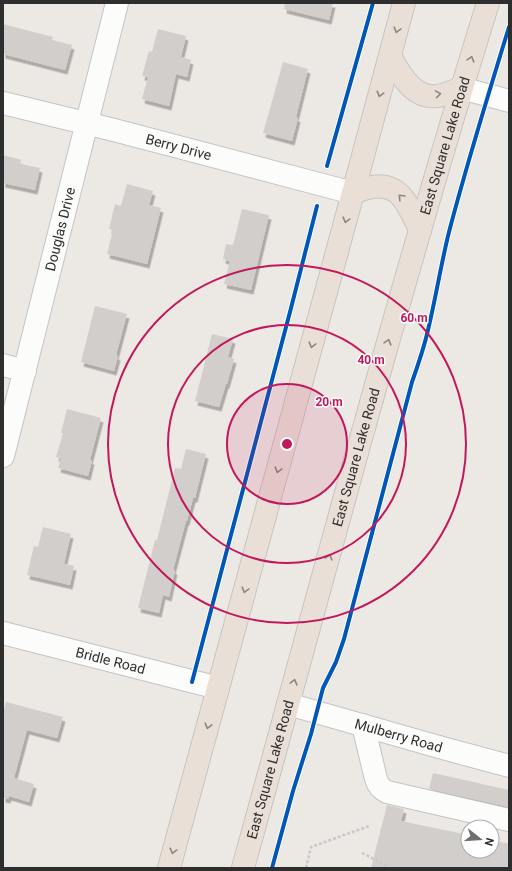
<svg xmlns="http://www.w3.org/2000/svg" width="512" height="871" font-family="Roboto,sans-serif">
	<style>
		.building { fill: #d1cecb; filter: url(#shadow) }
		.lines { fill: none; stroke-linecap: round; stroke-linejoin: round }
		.minor-casing { stroke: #c5c4c5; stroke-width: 24 }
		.highway-casing { stroke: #c6c5c4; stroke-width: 24 }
		.path { stroke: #c9c9c8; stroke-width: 2.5; stroke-dasharray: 3 2; stroke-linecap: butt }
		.minor { stroke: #fcfcfb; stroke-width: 22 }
		.highway { stroke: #eadfd6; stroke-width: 22 }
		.cycleway-casing { stroke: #fff; stroke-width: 6 }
		.cycleway { stroke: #0057b8; stroke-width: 4 }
		.oneway { stroke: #8c8682 }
		.ring { fill: none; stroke: #c2185b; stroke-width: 2 }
		.labels { text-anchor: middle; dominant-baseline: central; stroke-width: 3; stroke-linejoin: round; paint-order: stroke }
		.street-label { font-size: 14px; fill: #2e2e2e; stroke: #fff }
		.centre { fill: #c2185b; stroke: #fff; stroke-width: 2 }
		.ring-label { font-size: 12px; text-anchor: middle; font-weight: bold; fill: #c2185b; stroke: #fff; stroke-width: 3; stroke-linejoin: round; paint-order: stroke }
	</style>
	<defs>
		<filter id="shadow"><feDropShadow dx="2.5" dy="4.5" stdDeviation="0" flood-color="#0004"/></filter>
	</defs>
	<rect width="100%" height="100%" fill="#ece8e4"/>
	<g class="building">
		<path d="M285 3H333L329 20 284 9Z"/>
		<path d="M3 24 53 37 52 40 72 45 65 70 3 54Z"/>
		<path d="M158 29 186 36 181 57 191 60 187 77 176 74 169 106 142 99 148 77 142 76 149 51 152 52Z"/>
		<path d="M283 62 308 69 296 117 298 118 292 141 263 133Z"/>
		<path d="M3 155 21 160 20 164 40 168 35 190 3 183Z"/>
		<path d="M127 184 153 191 149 205 161 208 147 264 107 254 113 230 109 229 115 204 121 206Z"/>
		<path d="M242 209 269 215 251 290 224 284 230 261 223 259 226 244 233 245Z"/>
		<path d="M95 306 127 314 116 355 118 356 114 371 81 362Z"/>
		<path d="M212 334 233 339 228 357 234 359 227 384H226L219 407 195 401Z"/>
		<path d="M67 409 101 418 90 460H92L88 476 58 468 61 458 56 457 63 433H61Z"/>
		<path d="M186 449 206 454 195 498H193L187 521H186L173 570H175L169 597 163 595 159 613 138 608 155 540H157L175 468 181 469Z"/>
		<path d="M43 527 71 534 64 564 74 566 70 585 27 575 34 546 38 547Z"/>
		<path d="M6 702 63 717 57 738 27 730 14 778 34 784 29 802 9 796 8 799 3 798V713Z"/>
		<path d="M433 773 509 790V807L429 789Z"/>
		<path d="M387 805 404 809 401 821 468 835V851H492V840L509 844V868H371Z"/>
	</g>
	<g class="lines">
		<g class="minor-casing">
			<g id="minor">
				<path d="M461 88 509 101"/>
				<path id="s1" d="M3 103 114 130 353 193"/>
				<path d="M3 365 25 371"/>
				<path id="s2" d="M3 456 117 3"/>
				<path id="s3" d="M3 633 218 688"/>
				<path id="s4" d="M288 704 439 747 509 766"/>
				<path d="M363 725 376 779C378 786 381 789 387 792L509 820"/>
			</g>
		</g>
		<g class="highway-casing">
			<g id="highway">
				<path d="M390 56C400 74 413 99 437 96 445 95 454 91 461 88"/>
				<path d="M353 193C358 191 363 189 368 188 400 179 409 207 420 230"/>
				<path d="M169 868 353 193 404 3"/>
				<path id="s5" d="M243 868C323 579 399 289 488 3"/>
			</g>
		</g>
		<g class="path">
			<path d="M362 853 380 862 388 868"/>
			<path d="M306 868 311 847 369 826"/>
		</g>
		<use href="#minor" class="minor"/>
		<use href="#highway" class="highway"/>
		<g class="cycleway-casing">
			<g id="cycleway">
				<path d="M327 166 373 3"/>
				<path d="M192 682 290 312 317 206"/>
				<path d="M272 868 293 791 311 734 323 688 336 662 344 639 412 382C418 365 424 348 428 330 436 297 441 264 449 232 467 163 488 95 509 27"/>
			</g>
		</g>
		<use href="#cycleway" class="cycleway"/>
	</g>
	<defs><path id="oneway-chevron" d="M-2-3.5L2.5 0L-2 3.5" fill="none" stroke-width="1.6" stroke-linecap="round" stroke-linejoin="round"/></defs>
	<g class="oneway">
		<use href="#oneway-chevron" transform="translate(397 30) rotate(105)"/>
		<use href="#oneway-chevron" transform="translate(471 59) rotate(-73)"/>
		<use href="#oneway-chevron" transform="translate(380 94) rotate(105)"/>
		<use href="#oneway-chevron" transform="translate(438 94) rotate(-9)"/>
		<use href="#oneway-chevron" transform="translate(401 197) rotate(-134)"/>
		<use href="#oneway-chevron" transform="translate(346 220) rotate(105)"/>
		<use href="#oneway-chevron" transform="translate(388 342) rotate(-74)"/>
		<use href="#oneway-chevron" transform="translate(312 345) rotate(105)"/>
		<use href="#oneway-chevron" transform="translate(278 470) rotate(105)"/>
		<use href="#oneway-chevron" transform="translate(329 557) rotate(-75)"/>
		<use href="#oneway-chevron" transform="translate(245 590) rotate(105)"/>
		<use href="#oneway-chevron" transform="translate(294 682) rotate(-75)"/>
		<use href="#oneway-chevron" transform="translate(208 726) rotate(105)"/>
		<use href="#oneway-chevron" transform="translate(173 851) rotate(105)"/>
	</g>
	<circle cx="287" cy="444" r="60" fill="#c2185b" fill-opacity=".12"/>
	<g class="ring">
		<circle cx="287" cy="444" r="60"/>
		<circle cx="287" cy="444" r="119"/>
		<circle cx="287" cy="444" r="179"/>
	</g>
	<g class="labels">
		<g class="street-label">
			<text stroke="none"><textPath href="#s5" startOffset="750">East Square Lake Road</textPath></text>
			<text stroke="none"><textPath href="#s1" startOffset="181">Berry Drive</textPath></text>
			<text stroke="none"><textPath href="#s2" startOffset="234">Douglas Drive</textPath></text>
			<text stroke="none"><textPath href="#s5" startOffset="426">East Square Lake Road</textPath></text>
			<text stroke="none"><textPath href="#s3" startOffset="111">Bridle Road</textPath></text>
			<text stroke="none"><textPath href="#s4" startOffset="115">Mulberry Road</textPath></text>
			<text stroke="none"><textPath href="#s5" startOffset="102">East Square Lake Road</textPath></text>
		</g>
	</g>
	<circle cx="287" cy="444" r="6" class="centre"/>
	<g class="ring-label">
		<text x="414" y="322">60 m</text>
		<text x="371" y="364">40 m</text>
		<text x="329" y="406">20 m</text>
	</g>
	<rect width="512" height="871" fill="none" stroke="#2e2e2e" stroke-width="8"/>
	<g transform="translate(480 839) rotate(107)"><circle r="19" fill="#ffffff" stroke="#ababab"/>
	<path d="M0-3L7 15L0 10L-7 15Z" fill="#706f6e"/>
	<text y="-6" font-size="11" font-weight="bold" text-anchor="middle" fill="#2e2e2e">N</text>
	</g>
</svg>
